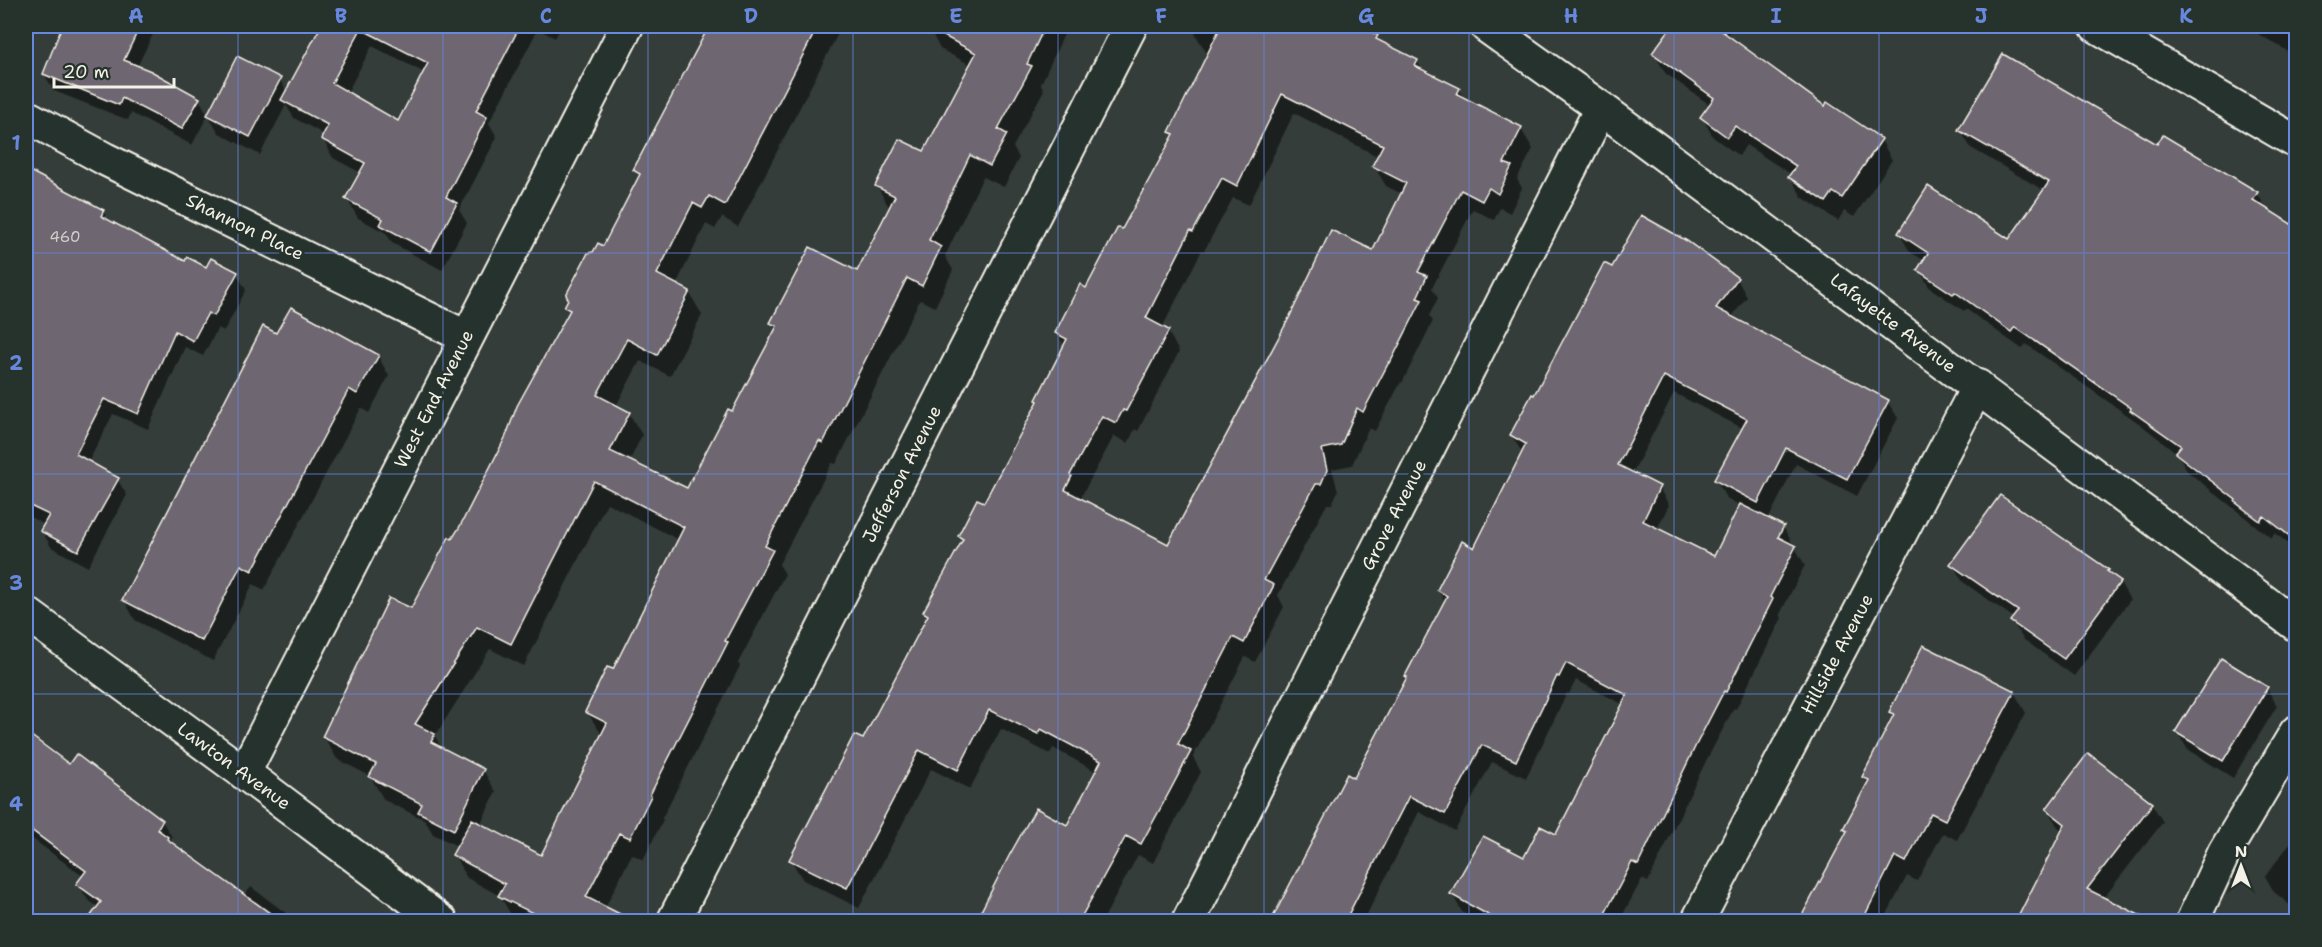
<svg xmlns="http://www.w3.org/2000/svg" width="2322" height="947" font-family="'Shantell Sans',sans-serif">
	<style>
		.shadow { fill: #0007; fill-rule: evenodd }
		.building { fill: #6e6670; stroke: #f4f1e8; stroke-width: 1.5; fill-rule: evenodd }
		.lines { fill: none; stroke-linecap: round; stroke-linejoin: round }
		.minor-casing { stroke: #f4f1e8; stroke-width: 36 }
		.minor { stroke: #26332d; stroke-width: 32 }
		.grid { fill: none; stroke: #6887de; stroke-width: 1.5; stroke-opacity: 0.55 }
		.labels { text-anchor: middle; dominant-baseline: central; stroke-width: 6; stroke-linejoin: round; paint-order: stroke }
		.number-label { font-size: 15px; fill: #d2ceca }
		.street-label { font-size: 18px; fill: #f4f1e8; stroke: #26332d }
		.neatline { fill: none; stroke: #6887de; stroke-width: 2 }
		.grid-label { font-size: 20px; text-anchor: middle; font-weight: bold; fill: #6887de }
	</style>
	<rect width="100%" height="100%" fill="#343d3a"/>
	<filter id="ink" filterUnits="userSpaceOnUse"><feTurbulence type="fractalNoise" baseFrequency=".0167" numOctaves="2"/><feDisplacementMap in="SourceGraphic" scale="12" xChannelSelector="R" yChannelSelector="G"/><feConvolveMatrix kernelMatrix="1 2 1 2 8 2 1 2 1" color-interpolation-filters="sRGB"/></filter>
	<g filter="url(#ink)">
		<g class="shadow">
			<path d="M64 26H157L137 67 199 99 208 115 192 145 131 113 128 120 54 91 44 74Z"/>
			<path d="M322 26H562L555 38 538 29 489 123 497 137 459 210 467 223 442 270 392 243 386 233 358 218 347 199 361 173 333 158 323 139 325 135 294 118 286 105 260 155 219 133 208 115 280 80 287 92ZM372 46 425 73 399 123 347 93ZM297 106 335 128 334 130 297 110Z"/>
			<path d="M709 26H842L738 227 722 217 715 229 706 224 676 285 689 292 702 315 670 376 640 361 616 406 629 413 642 435 629 462 687 490 733 413 776 330 772 323 858 273 890 209 877 186 925 153 971 65 940 49 928 26H1075L1067 28 1041 84 1044 90 1013 147 1019 158 1004 187 983 177 945 256 953 270 935 307 920 300 836 464 832 463 779 564 785 574 738 663 740 666 662 818 663 820 643 860 632 854 601 916 604 922H519L513 918 500 896 467 878 454 855 459 847 433 834 425 820 384 800 370 776 337 759 324 737 411 610 453 541 570 314 566 307 604 248 640 178 635 170 710 28ZM607 503 679 540 613 671 587 712 602 735 542 857 480 825 496 792 483 770 442 749 435 736 490 649 524 666Z"/>
			<path d="M1199 26H1359L1377 36 1380 42 1417 61 1423 71 1459 89 1465 100 1521 129 1533 149 1517 179 1522 188 1510 213 1500 208 1494 220 1473 209 1432 288 1438 298 1429 316 1433 321 1402 383 1401 382 1375 431 1369 428 1352 465 1332 469 1338 491 1332 504H1327L1278 595 1284 607 1255 662 1245 657 1193 757 1201 772 1153 863 1138 855 1104 918 1106 922H978L1010 856 1068 827 1097 772 1053 748 1050 754 1001 729 970 789 931 769 859 908 803 880 791 860 864 741 928 619 924 612 963 541 960 536 984 504 1039 402 1065 347 1057 333 1087 290 1123 231 1174 137 1171 132 1208 55 1195 34ZM1294 113 1379 157 1374 166 1386 186 1402 194 1373 252 1169 546 1082 501V495L1114 436 1128 443 1135 429 1138 431 1179 352 1168 331 1162 328 1202 250 1204 251 1233 198 1249 205Z"/>
			<path d="M1674 26H1734L1726 36 1825 108 1881 140 1892 160 1854 217 1844 211 1838 221 1802 197 1790 177 1792 175 1746 145 1739 156 1713 137 1702 117 1710 105 1665 73 1654 53Z"/>
			<path d="M2236 26H2296V56L2248 28 2245 31Z"/>
			<path d="M1960 130 2158 146 2257 193 2268 211 2296 228V550L2275 533 2271 538 2188 472 2177 453 2140 424 2026 344 2022 349 1966 309 1964 311 1930 288 1919 270 1925 261 1910 252 1899 233 2009 241 2045 191 1971 148Z"/>
			<path d="M26 171 103 211 109 222 186 263 206 269 237 274 246 290 224 331 218 328 203 356 185 347 148 429 113 414 88 463 117 479 127 495 88 567 51 547 42 531 45 525 26 515V375L27 371 26 370Z"/>
			<path d="M1686 242 1737 279 1747 297 1731 318 1887 401 1898 418 1857 496 1796 464 1768 520 1783 527 1805 565 1780 614 1782 618 1736 709 1734 708 1705 763 1648 882 1642 879 1619 922H1479L1462 912 1452 894 1524 859 1556 836 1624 705 1576 680 1569 694 1567 693 1526 778 1492 762 1455 831 1419 812 1363 922H1271L1347 776 1355 780 1408 679 1406 676 1445 602 1438 590 1475 550 1523 454 1511 435 1612 269ZM1674 393 1744 429 1716 480 1726 498 1741 506 1714 558 1657 529 1669 505 1659 488 1632 474Z"/>
			<path d="M277 335 378 356 389 376 369 413 361 408 264 590 253 584 213 661 135 620 124 600Z"/>
			<path d="M1952 564 2107 571 2120 582 2130 600 2074 676 2023 639 2012 621 2014 618 1963 582Z"/>
			<path d="M2267 688 2277 706 2233 778 2188 750 2177 732Z"/>
			<path d="M2014 692 2026 713 1957 840 1943 833 1917 881 1907 876 1883 922H1800L1847 833 1845 829 1868 785 1864 777 1894 718 1891 712Z"/>
			<path d="M26 734 69 766 162 821 172 837 169 841 244 896 251 887 298 922H89L99 908 88 900 78 884 84 877 26 834Z"/>
			<path d="M2152 804 2163 822 2103 899 2124 909 2131 922H2020L2063 831 2058 827 2047 809Z"/>
			<path d="M2296 836V910L2274 892 2265 876Z"/>
			<path d="M743 914 758 922H740Z"/>
		</g>
		<g class="building">
			<path d="M62 26H140L124 60 151 71 200 98 182 129 122 98 119 105 43 74Z"/>
			<path d="M321 26H520L476 111 487 117 446 197 457 203 431 252 380 225 383 219 345 199 365 163 321 139 328 125 281 100ZM361 29 428 63 398 121 332 83Z"/>
			<path d="M709 26H818L725 205 709 196 702 208 693 203 657 274 690 291 657 355 627 339 597 395 630 412 610 451 687 488 728 409 732 411 777 326 770 323 810 247 857 271 895 196 875 186 899 139 924 151 976 53 925 26H1045L1027 64 1032 66 998 129 1007 134 990 166 970 155 929 240 941 247 922 286 907 278 823 443 819 441 765 546 773 550 725 641 728 642 650 795 651 796 630 838 619 833 586 897 634 921H549L498 896 505 884 452 855 472 819 541 855 607 723 585 712 607 667 613 669 684 527 594 481 511 644 477 627 415 724 435 734 431 742 484 769 454 830 418 812 422 804 369 777 376 764 322 737 389 598 411 608 449 537 452 539 459 528 506 436 517 406 570 310 564 307 568 299 566 295 588 253 593 252 598 243 603 246 640 174 633 170Z"/>
			<path d="M1221 26H1358L1378 35 1376 39 1418 60 1415 66 1460 88 1457 94 1522 127 1504 163 1512 166 1498 194 1489 188 1482 201 1461 190 1418 272 1427 276 1417 298 1422 300 1390 363 1389 362 1363 412 1357 408 1341 445 1322 449 1327 470 1321 484H1316L1264 580 1274 585 1244 643 1233 637 1178 744 1191 751 1165 800 1141 844 1126 836 1079 921H976L1009 856 1036 808 1067 825 1101 761 1041 729 1038 734 989 710 958 770 919 750 847 888 789 860 854 735 863 739 928 615 923 612 963 539 958 536 977 499 984 502 1038 401 1036 400 1067 339 1055 333 1080 284 1086 288 1118 227 1122 229 1174 134 1169 132ZM1282 94 1383 145 1372 166 1406 183 1373 250 1331 230 1289 318 1168 544 1065 490 1072 476 1070 475 1102 416 1116 423 1123 410 1126 411 1169 330 1146 318 1190 231 1193 232 1222 178 1237 186Z"/>
			<path d="M1672 26H1715L1825 106 1827 102 1882 139 1842 198 1833 192 1826 202 1788 177 1796 166 1735 126 1727 137 1700 117 1714 98 1652 53Z"/>
			<path d="M2003 54 2157 144 2163 135 2258 192 2253 200 2296 227V541L2264 516 2260 521 2235 502 2236 500 2175 453 2181 446 2130 410 2131 408 2015 327 2011 332 1955 292 1953 294 1917 270 1928 253 1898 233 1928 186 2009 239 2049 182 1958 130Z"/>
			<path d="M237 56 281 78 250 137 207 115Z"/>
			<path d="M26 169 104 210 101 216 185 261 187 257 206 267 211 258 238 272 214 316 208 313 193 341 175 331 138 414 104 399 76 454 119 478 78 551 40 531 49 515 26 504Z"/>
			<path d="M1641 215 1687 241 1738 278 1716 308 1889 400 1847 479 1786 448 1758 503 1714 480 1747 419 1664 376 1618 465 1660 486 1643 521 1714 556 1740 504 1784 526 1778 537 1796 546 1770 597 1773 599 1726 692 1724 691 1696 745 1638 865 1632 862 1601 921H1499L1450 894 1483 836 1524 857 1540 826 1556 834 1627 695 1566 663 1559 677 1557 676 1516 761 1482 745 1445 814 1409 796 1345 921H1271L1347 774 1354 778 1407 677 1405 676 1447 596 1437 590 1462 541 1474 548 1526 444 1510 435 1532 394 1534 395 1604 263 1612 267Z"/>
			<path d="M291 307 379 355 357 394 349 389 252 571 241 565 202 641 122 600 263 326 276 333Z"/>
			<path d="M2000 495 2109 570 2107 571 2121 581 2064 659 2010 621 2018 611 1950 564Z"/>
			<path d="M1923 645 2015 691 1945 820 1931 813 1906 862 1895 856 1862 921H1799L1847 831 1843 829 1869 780 1862 777 1894 714 1889 712Z"/>
			<path d="M2221 658 2268 687 2223 761 2175 732Z"/>
			<path d="M26 732 69 764 76 754 163 820 157 829 168 837 167 839 281 921H87L101 902 76 884 86 871 26 826Z"/>
			<path d="M2088 753 2153 803 2087 889 2151 921H2016L2065 824 2046 809Z"/>
		</g>
		<g class="lines">
			<g class="minor-casing">
				<g id="minor">
					<path d="M1486 26 1601 108 2296 625"/>
					<path d="M2096 26 2296 142"/>
					<path d="M26 116 105 159 466 337"/>
					<path d="M26 613 244 773 442 922"/>
					<path d="M244 773 627 26"/>
					<path d="M673 922 1131 26"/>
					<path d="M1188 922 1601 108"/>
					<path d="M1697 922 1978 386"/>
					<path d="M2192 922 2224 853 2296 732"/>
				</g>
			</g>
			<use href="#minor" class="minor"/>
		</g>
	</g>
	<path class="grid" d="M238 26V922M443 26V922M648 26V922M853 26V922M1058 26V922M1264 26V922M1469 26V922M1674 26V922M1879 26V922M2084 26V922M26 253H2296M26 474H2296M26 694H2296"/>
	<g class="labels">
		<g class="number-label">
			<text x="65" y="237">460</text>
		</g>
		<g class="street-label">
			<text transform="translate(245 227) rotate(26)">Shannon Place</text>
			<text transform="translate(1893 323) rotate(37)">Lafayette Avenue</text>
			<text transform="translate(434 399) rotate(-63)">West End Avenue</text>
			<text transform="translate(902 474) rotate(-63)">Jefferson Avenue</text>
			<text transform="translate(1394 515) rotate(-63)">Grove Avenue</text>
			<text transform="translate(1837 654) rotate(-62)">Hillside Avenue</text>
			<text transform="translate(234 766) rotate(36)">Lawton Avenue</text>
		</g>
	</g>
	<rect width="2322" height="947" fill="none" stroke="#26332d" stroke-width="66"/>
	<g transform="translate(2241 866)" stroke="#26332d" stroke-width="4.5" paint-order="stroke">
	<path d="M0-4.5L10 22L0 15L-10 22Z" fill="#f4f1e8"/>
	<text y="-9" font-size="16" font-weight="bold" text-anchor="middle" fill="#f4f1e8">N</text>
	</g>
	<path d="M54 78v9h120v-9" fill="none" stroke="#f4f1e8" stroke-width="3"/>
	<text x="63" y="78" font-size="18" fill="#f4f1e8" stroke="#26332d" stroke-width="4.5" paint-order="stroke">20 m</text>
	<rect x="33" y="33" width="2256" height="881" class="neatline"/>
	<g class="grid-label">
		<text x="136" y="23">A</text>
		<text x="341" y="23">B</text>
		<text x="546" y="23">C</text>
		<text x="751" y="23">D</text>
		<text x="956" y="23">E</text>
		<text x="1161" y="23">F</text>
		<text x="1366" y="23">G</text>
		<text x="1571" y="23">H</text>
		<text x="1776" y="23">I</text>
		<text x="1981" y="23">J</text>
		<text x="2186" y="23">K</text>
		<text x="16" y="150">1</text>
		<text x="16" y="370">2</text>
		<text x="16" y="590">3</text>
		<text x="16" y="811">4</text>
	</g>
</svg>
